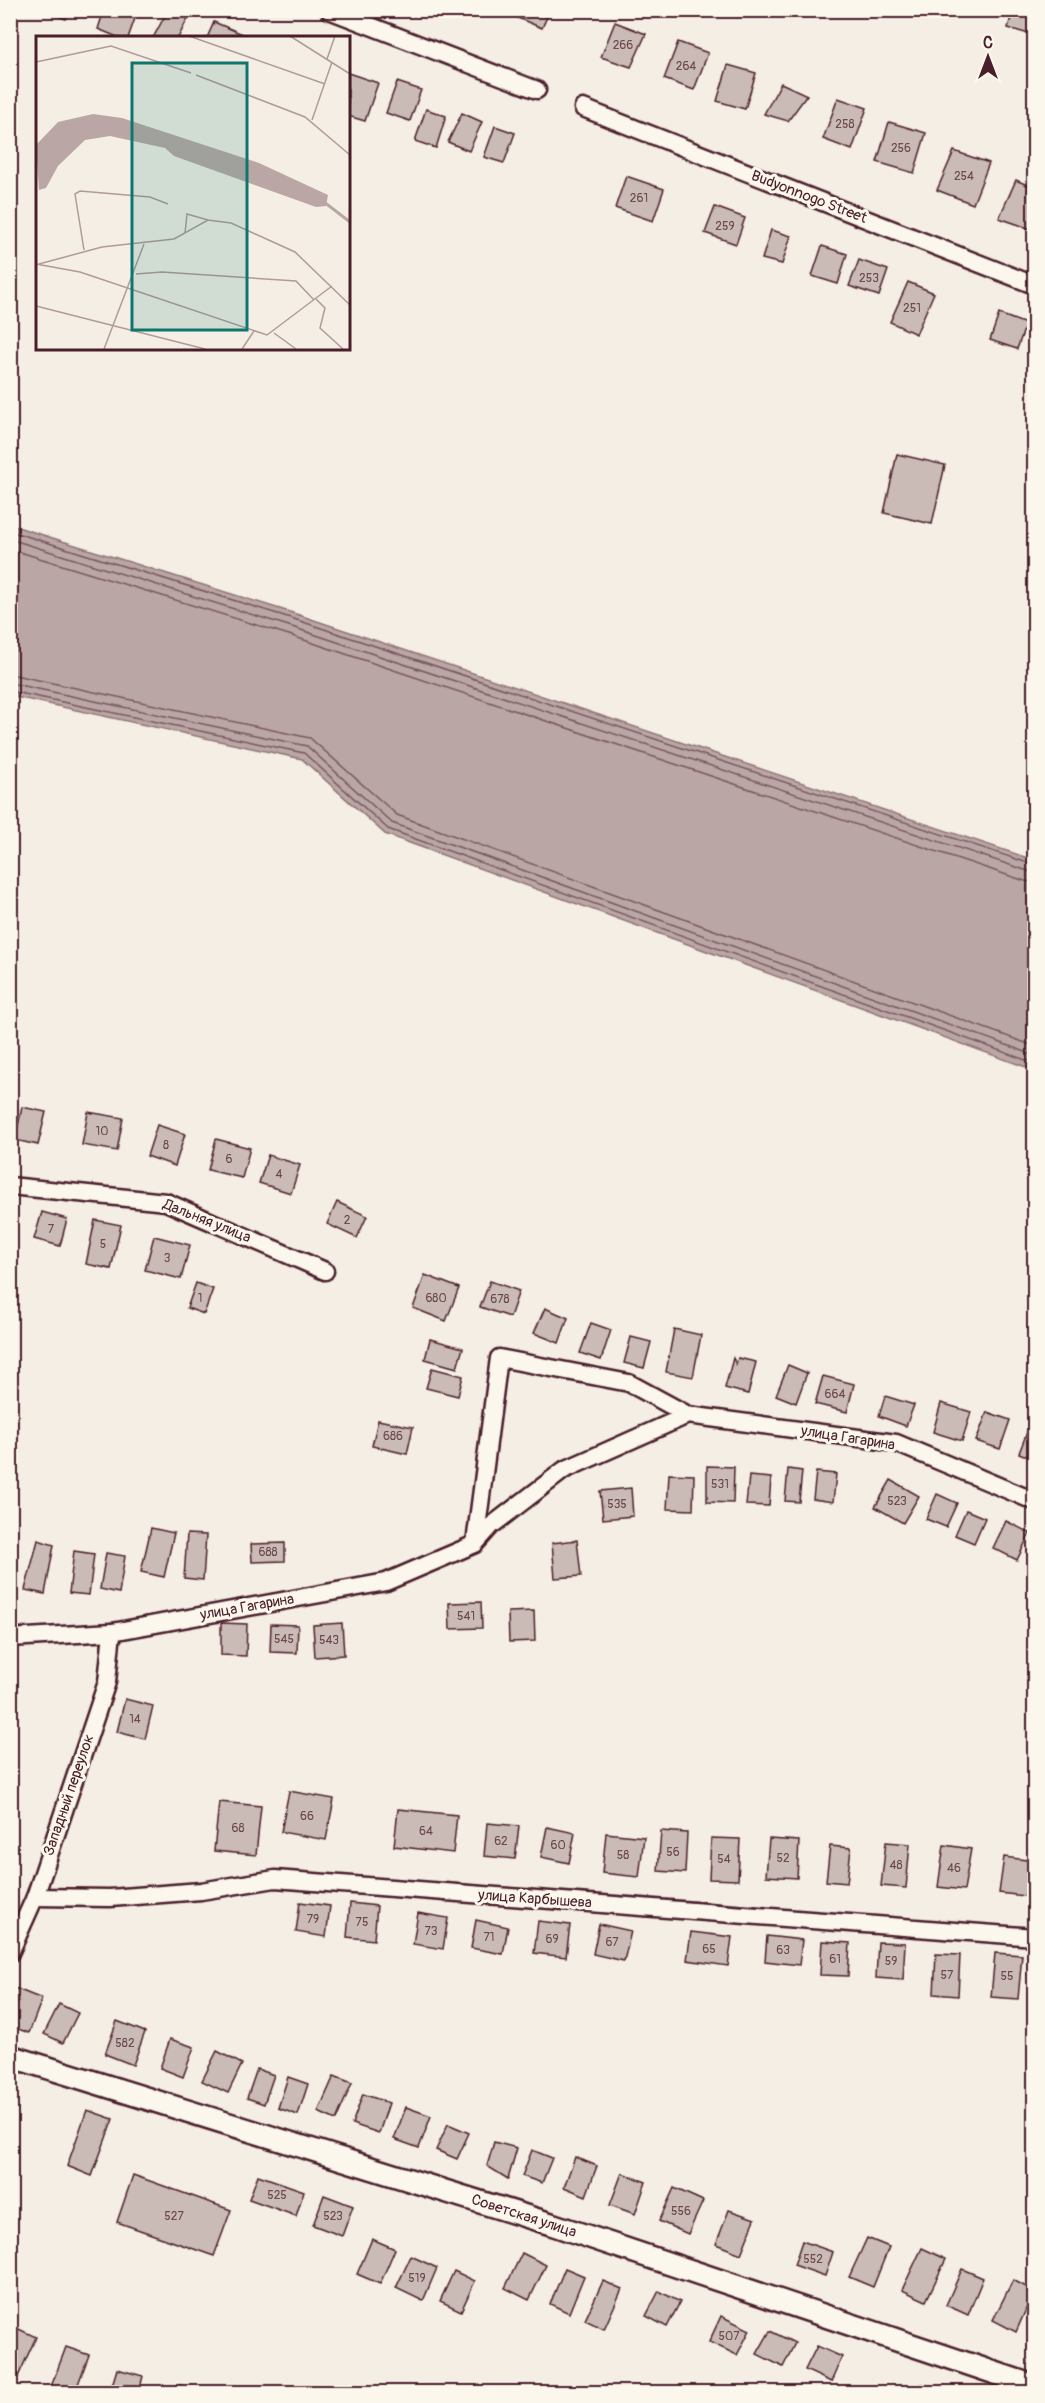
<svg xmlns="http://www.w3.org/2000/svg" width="1045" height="2403" font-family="Pangolin,sans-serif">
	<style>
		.water { fill: #baa7a5; stroke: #8d7174; stroke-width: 1.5 }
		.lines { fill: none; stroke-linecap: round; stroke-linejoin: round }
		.shore { stroke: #77555c; stroke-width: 1.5 }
		.building { fill: #cabbb6; stroke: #4a1f2b; stroke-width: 1.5 }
		.minor-casing { stroke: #4a1f2b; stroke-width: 21 }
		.tertiary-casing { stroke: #4a1f2b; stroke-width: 26 }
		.minor { stroke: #fbf7ec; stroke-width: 16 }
		.tertiary { stroke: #fbf7ec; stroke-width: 21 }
		.labels { text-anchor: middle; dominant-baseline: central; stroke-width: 6; stroke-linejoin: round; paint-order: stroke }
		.number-label { font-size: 12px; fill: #6a464e }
		.street-label { font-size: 15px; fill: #4a1f2b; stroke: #fbf7ec }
		.inset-river { fill: none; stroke: #baa7a5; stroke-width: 3 }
		.inset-road { fill: none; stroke: #b09b9a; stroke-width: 1.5 }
		.view { fill: #0f766e; fill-opacity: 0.15; stroke: #0f766e; stroke-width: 3 }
		.inset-edge { fill: none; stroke: #4a1f2b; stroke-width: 3 }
	</style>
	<rect width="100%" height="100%" fill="#f4eee4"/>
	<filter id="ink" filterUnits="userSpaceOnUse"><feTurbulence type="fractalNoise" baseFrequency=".0167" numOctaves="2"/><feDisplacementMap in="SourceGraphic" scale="12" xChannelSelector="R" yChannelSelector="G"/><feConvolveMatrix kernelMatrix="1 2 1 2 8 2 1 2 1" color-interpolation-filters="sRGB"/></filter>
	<g filter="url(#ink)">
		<path class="water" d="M11 525 296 614 1034 860V1070L385 834 302 759 11 696Z"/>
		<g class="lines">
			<g class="shore">
				<path d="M10 531 294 619 1034 865"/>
				<path d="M10 539 292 627 1034 873"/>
				<path d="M10 549 289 635 1025 881 1034 882"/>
				<path d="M10 674 310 738 397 815 1034 1046"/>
				<path d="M10 683 307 746 392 823 1034 1055"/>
				<path d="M10 691 304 753 388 829 1034 1063"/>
			</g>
		</g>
		<g class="building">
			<path d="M42 10H70L66 19Z"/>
			<path d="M104 10H138L128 38H120L98 29Z"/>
			<path d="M168 10 188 18 178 38H153Z"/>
			<path d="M515 10H550L542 28 513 16Z"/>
			<path d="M1013 10H1034L1029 34 1008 28Z"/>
			<path d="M214 22 252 38H207Z"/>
			<path d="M615 22 646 34 631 67 601 57Z"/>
			<path d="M678 42 708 53 694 90 664 79Z"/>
			<path d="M728 65 756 73 745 109 717 101Z"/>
			<path d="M348 73 378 83 365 121 348 116Z"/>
			<path d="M397 82 421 90 410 121 386 113Z"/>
			<path d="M781 83 807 95 788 121 764 114Z"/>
			<path d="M838 98 867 108 852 150 823 139Z"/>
			<path d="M426 109 446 116 436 148 415 141Z"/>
			<path d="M462 113 482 122 469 151 448 142Z"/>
			<path d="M889 122 926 133 914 173 877 162Z"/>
			<path d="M495 126 515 133 504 163 484 157Z"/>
			<path d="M954 151 989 163 973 204 937 190Z"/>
			<path d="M626 176 664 189 653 221 615 208Z"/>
			<path d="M1016 180 1034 188V230L999 218Z"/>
			<path d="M715 207 745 218 736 244 705 233Z"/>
			<path d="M771 230 791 236 782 264 762 259Z"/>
			<path d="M822 246 847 254 838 284 812 276Z"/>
			<path d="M859 260 888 270 879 296 849 286Z"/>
			<path d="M908 282 934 293 916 334 890 322Z"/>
			<path d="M999 314 1026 324 1017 349 990 340Z"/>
			<path d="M897 454 945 465 932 524 884 513Z"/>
			<path d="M22 1107 46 1112 38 1145 15 1140Z"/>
			<path d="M88 1112 123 1118 117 1151 82 1145Z"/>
			<path d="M157 1125 185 1134 175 1166 147 1156Z"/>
			<path d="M216 1139 250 1148 242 1178 208 1170Z"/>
			<path d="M268 1155 300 1165 291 1193 259 1183Z"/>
			<path d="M337 1202 367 1216 357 1238 327 1224Z"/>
			<path d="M42 1212 67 1219 60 1246 34 1239Z"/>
			<path d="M95 1220 121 1225 111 1269 86 1264Z"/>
			<path d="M154 1236 190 1245 181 1279 145 1270Z"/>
			<path d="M425 1275 459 1288 446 1321 413 1308Z"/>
			<path d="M490 1281 519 1291 510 1317 480 1307Z"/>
			<path d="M196 1283 213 1289 204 1314 187 1308Z"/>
			<path d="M545 1308 568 1318 559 1343 534 1333Z"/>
			<path d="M591 1323 611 1330 601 1360 580 1353Z"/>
			<path d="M674 1329 701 1335 693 1377 666 1372Z"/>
			<path d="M631 1337 651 1342 644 1368 624 1363Z"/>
			<path d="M430 1339 463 1348 457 1368 425 1359Z"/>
			<path d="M733 1358 736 1364 738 1358 756 1362 748 1394 725 1388Z"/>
			<path d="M788 1365 807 1373 796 1403 776 1395Z"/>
			<path d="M432 1368 463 1376 458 1396 426 1388Z"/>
			<path d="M823 1376 854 1384 847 1412 815 1404Z"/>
			<path d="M885 1396 914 1405 906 1426 879 1416Z"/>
			<path d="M941 1403 971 1412 962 1441 933 1432Z"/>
			<path d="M987 1412 1010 1420 1000 1449 976 1441Z"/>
			<path d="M378 1420 413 1427 407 1454 372 1446Z"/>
			<path d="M1029 1427 1034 1429V1459L1019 1453Z"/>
			<path d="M707 1466 734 1467 733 1503 707 1502Z"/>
			<path d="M788 1469 802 1471 799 1502 785 1501Z"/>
			<path d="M816 1472 836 1474 833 1502 813 1499Z"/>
			<path d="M669 1474 694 1475 693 1510 667 1509Z"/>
			<path d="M749 1476 771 1478 769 1506 746 1505Z"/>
			<path d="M891 1480 919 1496 903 1523 875 1507Z"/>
			<path d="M631 1488 633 1516 603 1519 600 1491Z"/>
			<path d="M937 1494 957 1503 946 1527 926 1519Z"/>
			<path d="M966 1510 985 1518 974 1543 955 1535Z"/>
			<path d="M1006 1521 1030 1533 1017 1560 993 1548Z"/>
			<path d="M151 1528 174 1533 164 1577 141 1572Z"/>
			<path d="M187 1534 206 1535 203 1580 184 1578Z"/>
			<path d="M38 1540 54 1545 45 1594 25 1590Z"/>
			<path d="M577 1540 581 1576 555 1578 552 1543Z"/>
			<path d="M285 1543V1561L252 1562 251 1544Z"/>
			<path d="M74 1551 94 1554 89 1595 69 1593Z"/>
			<path d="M106 1553 125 1556 119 1593 100 1589Z"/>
			<path d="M481 1602 482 1628 450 1629 449 1603Z"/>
			<path d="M534 1611 535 1641 509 1642 508 1612Z"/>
			<path d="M221 1623 247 1624 246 1656 221 1655Z"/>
			<path d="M342 1623 344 1655 315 1657 313 1625Z"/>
			<path d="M271 1624 298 1625 297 1653 270 1652Z"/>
			<path d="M125 1699 153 1706 145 1739 117 1732Z"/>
			<path d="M289 1791 334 1799 326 1840 281 1832Z"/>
			<path d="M219 1802 261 1806 256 1855 214 1851Z"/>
			<path d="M398 1809 457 1815 453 1853 394 1846Z"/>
			<path d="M487 1823 519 1826 515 1859 484 1856Z"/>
			<path d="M547 1827 575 1833 569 1863 541 1857Z"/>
			<path d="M661 1831 687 1833 685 1873 658 1871Z"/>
			<path d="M606 1833 644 1837 639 1877 602 1873Z"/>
			<path d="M711 1838 740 1839 738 1880 709 1879Z"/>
			<path d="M769 1839 799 1841 797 1878 766 1876Z"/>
			<path d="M886 1842 910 1844 906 1888 881 1886Z"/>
			<path d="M944 1845 971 1849 964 1890 938 1887Z"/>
			<path d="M830 1846 851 1848 847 1883 826 1881Z"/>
			<path d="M1004 1857 1034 1861V1897L999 1893Z"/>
			<path d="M300 1902 330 1906 326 1937 296 1932Z"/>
			<path d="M350 1903 377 1906 374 1940 347 1937Z"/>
			<path d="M418 1913 448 1918 443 1949 413 1944Z"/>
			<path d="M476 1920 508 1927 503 1954 471 1948Z"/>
			<path d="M538 1921 570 1925 566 1957 534 1953Z"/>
			<path d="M599 1924 631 1931 624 1961 593 1954Z"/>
			<path d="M691 1932 732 1937 728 1966 687 1960Z"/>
			<path d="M767 1936 802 1940 799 1965 765 1961Z"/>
			<path d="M822 1941 850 1943 848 1976 820 1975Z"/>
			<path d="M878 1942 905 1943 903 1980 876 1978Z"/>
			<path d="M995 1953 1022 1955 1018 1999 991 1997Z"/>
			<path d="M936 1954 960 1955 958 1996 934 1994Z"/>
			<path d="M12 1987 42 1999 29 2033 10 2026Z"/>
			<path d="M59 2004 78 2013 63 2043 44 2034Z"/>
			<path d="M117 2021 145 2032 133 2065 105 2054Z"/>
			<path d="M170 2039 194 2047 183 2077 160 2068Z"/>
			<path d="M217 2051 242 2064 228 2093 202 2081Z"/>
			<path d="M257 2069 274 2075 264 2104 247 2098Z"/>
			<path d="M334 2076 352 2083 336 2120 318 2112Z"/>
			<path d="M288 2077 308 2084 298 2115 278 2108Z"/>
			<path d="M363 2094 389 2103 379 2133 352 2124Z"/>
			<path d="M406 2107 431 2116 419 2148 394 2139Z"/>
			<path d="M87 2110 113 2119 92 2176 67 2166Z"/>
			<path d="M448 2124 469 2133 457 2159 436 2150Z"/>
			<path d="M494 2142 517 2148 508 2179 487 2166Z"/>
			<path d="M532 2150 552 2158 542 2183 522 2176Z"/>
			<path d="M575 2157 597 2166 586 2196 564 2187Z"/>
			<path d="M622 2173 646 2182 635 2214 610 2205Z"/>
			<path d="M133 2175 231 2210 214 2256 117 2222Z"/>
			<path d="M258 2175 304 2191 296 2216 249 2199Z"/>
			<path d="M674 2188 703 2201 688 2234 659 2221Z"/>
			<path d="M324 2195 353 2206 342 2236 313 2225Z"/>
			<path d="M729 2210 755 2219 741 2254 716 2244Z"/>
			<path d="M867 2238 889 2247 873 2287 849 2277Z"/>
			<path d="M372 2239 395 2249 380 2284 357 2274Z"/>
			<path d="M802 2241 833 2252 825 2276 794 2265Z"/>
			<path d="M922 2248 946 2259 926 2301 902 2290Z"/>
			<path d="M522 2253 546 2265 529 2300 505 2288Z"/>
			<path d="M411 2256 437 2268 423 2301 396 2288Z"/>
			<path d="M565 2268 584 2276 569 2313 550 2304Z"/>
			<path d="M962 2269 983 2278 968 2315 946 2305Z"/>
			<path d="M454 2271 475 2281 461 2311 440 2301Z"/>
			<path d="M1013 2280 1034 2291 1016 2332 993 2320Z"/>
			<path d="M603 2281 622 2289 604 2329 585 2320Z"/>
			<path d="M659 2291 680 2302 667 2327 646 2316Z"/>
			<path d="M721 2316 750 2330 737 2355 709 2342Z"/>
			<path d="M10 2325 36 2337 16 2381 10 2378Z"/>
			<path d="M770 2331 795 2343 783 2367 757 2354Z"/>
			<path d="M817 2346 842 2357 831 2382 805 2370Z"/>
			<path d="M66 2347 89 2355 75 2392H49Z"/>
			<path d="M117 2369 143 2376 139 2392H110Z"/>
			<path d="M922 2384 947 2392H919Z"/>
			<path d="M180 2385 201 2392H177Z"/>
		</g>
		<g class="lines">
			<g class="minor-casing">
				<g id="minor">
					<path d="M329 10 537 90"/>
					<path d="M583 108 1034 285"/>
					<path d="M10 1186 166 1202 325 1271"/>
					<path d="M475 1543 499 1358 629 1383 688 1415"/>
					<path d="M10 1638 112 1632 386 1582 475 1544 491 1526 564 1470 688 1415 896 1443 1034 1501"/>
					<path d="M35 1897 110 1898 201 1891 275 1879 1034 1937"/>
					<path d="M10 1953 35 1897 107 1682 112 1632"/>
				</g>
			</g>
			<g class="tertiary-casing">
				<path id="tertiary" d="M10 2056 551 2224 1034 2386"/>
			</g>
			<use href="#minor" class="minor"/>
			<use href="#tertiary" class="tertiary"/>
		</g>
	</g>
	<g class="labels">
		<g class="number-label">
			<text x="623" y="45">266</text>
			<text x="686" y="66">264</text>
			<text x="845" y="124">258</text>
			<text x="901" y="148">256</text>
			<text x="964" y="176">254</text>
			<text x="639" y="198">261</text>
			<text x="725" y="226">259</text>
			<text x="869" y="278">253</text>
			<text x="912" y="308">251</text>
			<text x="102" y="1131">10</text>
			<text x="166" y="1145">8</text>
			<text x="229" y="1159">6</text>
			<text x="279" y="1174">4</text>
			<text x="347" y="1220">2</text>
			<text x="51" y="1229">7</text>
			<text x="103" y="1244">5</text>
			<text x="167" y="1258">3</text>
			<text x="200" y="1298">1</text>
			<text x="436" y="1298">680</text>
			<text x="500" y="1299">678</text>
			<text x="835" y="1394">664</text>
			<text x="393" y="1436">686</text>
			<text x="720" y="1484">531</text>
			<text x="897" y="1501">523</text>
			<text x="617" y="1504">535</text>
			<text x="268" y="1552">688</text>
			<text x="466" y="1616">541</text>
			<text x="284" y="1639">545</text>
			<text x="329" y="1640">543</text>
			<text x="135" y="1719">14</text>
			<text x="307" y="1816">66</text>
			<text x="238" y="1828">68</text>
			<text x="426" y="1831">64</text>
			<text x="501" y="1841">62</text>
			<text x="558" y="1845">60</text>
			<text x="673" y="1852">56</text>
			<text x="623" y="1855">58</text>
			<text x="783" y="1858">52</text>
			<text x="724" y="1859">54</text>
			<text x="896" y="1865">48</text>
			<text x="954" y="1868">46</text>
			<text x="313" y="1919">79</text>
			<text x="362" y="1922">75</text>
			<text x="431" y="1931">73</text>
			<text x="489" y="1937">71</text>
			<text x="552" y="1939">69</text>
			<text x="612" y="1942">67</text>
			<text x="709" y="1949">65</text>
			<text x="783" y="1950">63</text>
			<text x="835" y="1959">61</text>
			<text x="891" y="1961">59</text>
			<text x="947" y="1975">57</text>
			<text x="1007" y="1976">55</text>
			<text x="125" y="2043">582</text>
			<text x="277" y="2195">525</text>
			<text x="681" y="2211">556</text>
			<text x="174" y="2216">527</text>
			<text x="333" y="2216">523</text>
			<text x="813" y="2259">552</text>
			<text x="417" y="2278">519</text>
			<text x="729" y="2336">507</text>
		</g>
		<g class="street-label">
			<text transform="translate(809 197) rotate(21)">Budyonnogo Street</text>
			<text transform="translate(207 1221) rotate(22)">Дальняя улица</text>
			<text transform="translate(848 1438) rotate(9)">улица Гагарина</text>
			<text transform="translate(247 1607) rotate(-10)">улица Гагарина</text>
			<text transform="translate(69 1795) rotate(-71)">Западный переулок</text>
			<text transform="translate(535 1899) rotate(4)">улица Карбышева</text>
			<text transform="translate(524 2216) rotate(18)">Советская улица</text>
		</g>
	</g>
	<g transform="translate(36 36)">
		<rect width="314" height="314" fill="#f4eee4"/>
		<path d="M57 78 86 82 223 127 292 159 290 170 280 171 138 120 129 112 74 100 49 104 22 130 10 152 3 154 0 109 22 86Z" fill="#baa7a5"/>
		<path class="inset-river" d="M288 166 314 186"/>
		<path class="inset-road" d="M153 0 289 48M254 0 314 38M291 23 299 0M0 26 75 10 155 37M160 39 269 81 314 119M276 84 296 26M149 197 151 178 172 184M48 214 39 158 44 155 114 161 132 168M0 228 44 236 231 299 296 250M3 228 66 211 138 203 172 184 195 187 259 216 314 269M100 238 126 236 260 245 278 264M280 263 289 272 284 292 307 313M0 270 169 313M238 297 260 313M68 313 108 208M206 313 218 295"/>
		<path class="view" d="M96 27H211V294H96Z"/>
		<rect width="314" height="314" class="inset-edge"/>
	</g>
	<rect width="1045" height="2403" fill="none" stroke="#fbf7ec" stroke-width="36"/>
	<rect x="18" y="18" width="1009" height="2367" fill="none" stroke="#4a1f2b" stroke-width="2" filter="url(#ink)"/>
	<g transform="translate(988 57)" stroke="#fbf7ec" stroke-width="4.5" paint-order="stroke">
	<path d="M0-4.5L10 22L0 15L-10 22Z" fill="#4a1f2b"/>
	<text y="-9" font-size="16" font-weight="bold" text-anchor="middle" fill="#4a1f2b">С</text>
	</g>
</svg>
